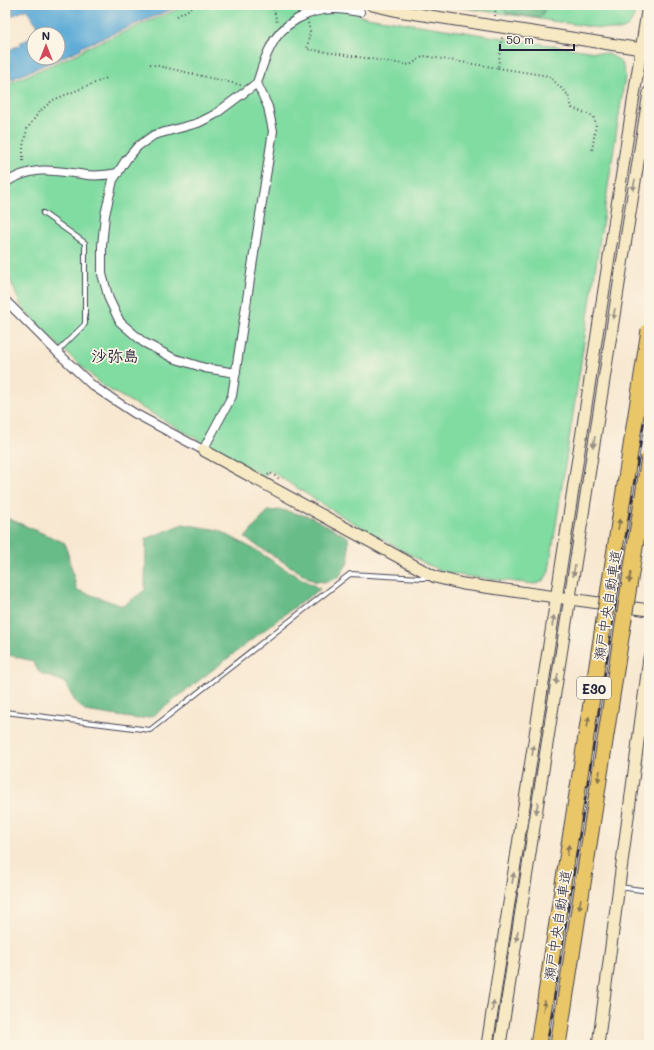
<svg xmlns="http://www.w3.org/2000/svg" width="654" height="1050" font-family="Mali,'Klee One',sans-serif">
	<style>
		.green { fill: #81dca2; stroke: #527f6e }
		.forest { fill: #68bc88; stroke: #456f62 }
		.water { fill: #5eacd7; stroke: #406789; fill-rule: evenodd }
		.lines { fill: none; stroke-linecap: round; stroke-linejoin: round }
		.lane-casing { stroke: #424052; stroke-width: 6 }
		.street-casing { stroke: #424052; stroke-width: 10 }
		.secondary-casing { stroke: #424052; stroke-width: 13 }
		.path { stroke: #424052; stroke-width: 2; stroke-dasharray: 1 3; stroke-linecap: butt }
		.lane { stroke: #fff; stroke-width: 4 }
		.street { stroke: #fff; stroke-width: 8 }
		.secondary { stroke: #f6e9c3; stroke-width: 11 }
		.rail-casing { stroke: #22223b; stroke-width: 4.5 }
		.rail { stroke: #fcf5e5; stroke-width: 3; stroke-dasharray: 9; stroke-linecap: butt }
		.highway-bridge-casing { stroke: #424052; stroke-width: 17; stroke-linecap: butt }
		.highway-bridge { stroke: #e9c769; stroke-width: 15 }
		.oneway { fill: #978f86 }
		.oneway2 { fill: #867452 }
		.labels { text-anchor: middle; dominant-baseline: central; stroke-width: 3.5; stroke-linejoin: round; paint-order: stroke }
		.shield { fill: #fcf5e5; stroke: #63616e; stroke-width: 1 }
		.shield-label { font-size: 13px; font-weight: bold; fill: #22223b }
		.street-label { font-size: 14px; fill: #22223b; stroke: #fcf5e5 }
		.quarter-label { font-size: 16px; font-weight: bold; fill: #22223b; stroke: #fcf5e5 }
	</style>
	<rect width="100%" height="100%" fill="#fcf5e5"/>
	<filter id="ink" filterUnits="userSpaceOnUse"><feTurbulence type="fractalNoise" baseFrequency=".025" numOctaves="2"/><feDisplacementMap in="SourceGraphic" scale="8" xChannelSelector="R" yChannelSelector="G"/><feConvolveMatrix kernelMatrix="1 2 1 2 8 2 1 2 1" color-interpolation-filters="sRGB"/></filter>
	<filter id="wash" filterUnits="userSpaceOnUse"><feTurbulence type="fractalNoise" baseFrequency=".012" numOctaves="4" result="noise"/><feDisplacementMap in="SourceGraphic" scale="16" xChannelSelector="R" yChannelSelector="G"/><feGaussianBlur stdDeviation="0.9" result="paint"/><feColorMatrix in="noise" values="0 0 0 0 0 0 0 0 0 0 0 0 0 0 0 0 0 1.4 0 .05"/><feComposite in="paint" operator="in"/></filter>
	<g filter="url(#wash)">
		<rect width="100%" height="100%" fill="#f8e8d1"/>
		<g class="green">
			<path d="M188 5H349L360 16 608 54C619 59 624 63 625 76L549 570C546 579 543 582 535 584L465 576 445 572 426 564 335 512 269 470 265 477 103 386 52 339 22 308 10 279 5 272V85L83 51V49Z"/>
			<path d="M446 5H636C635 14 633 25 623 29 620 30 616 30 613 30Z"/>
		</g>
		<g class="forest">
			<path d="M502 5H545L543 14 539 18 506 13 505 10 502 8Z"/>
			<path d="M282 510 311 517 348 537 349 561 339 577 327 582 314 581 245 538 268 511Z"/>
			<path d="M5 517 65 543 77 590 123 606 145 590 146 539 183 524 218 530 259 552 283 568 320 589 285 614 153 716 138 719 85 711 75 701 64 682 40 673 32 661 5 654Z"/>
		</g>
		<path class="water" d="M13 5H182L81 47V49L5 82V53L13 48 19 46 21 42 29 39 37 25 27 9 12 16ZM34 34H58V58H34Z"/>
	</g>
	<g filter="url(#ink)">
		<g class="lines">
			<g class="lane-casing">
				<g id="lane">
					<path d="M43 213 85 243V324L57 352"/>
					<path d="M5 712 150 730 350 574 421 578H430"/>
					<path d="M619 887 649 891"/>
				</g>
			</g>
			<g class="street-casing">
				<g id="street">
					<path d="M5 183C35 164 55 171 87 175 97 176 108 175 118 173"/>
					<path d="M5 300 57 352 93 386 134 413 203 450 232 396 273 131 268 107 257 83C261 71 264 59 270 48 281 23 309 9 336 9 344 9 352 11 360 12"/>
					<path d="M236 373 205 368 173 358 143 342 120 322 109 299 102 274V246L105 215 113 180 126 160 138 146 154 135 198 123 214 115 257 83"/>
				</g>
			</g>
			<g class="secondary-casing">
				<g id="secondary">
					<path d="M372 5 398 11 648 50"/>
					<path d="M203 450 435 577 463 584 649 610"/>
					<path d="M487 1045 648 5"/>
					<path d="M500 1045 649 92"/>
					<path d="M598 1045 649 658"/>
				</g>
			</g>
			<g class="path">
				<path d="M273 5 277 23"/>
				<path d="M177 16 197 5"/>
				<path d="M495 16 496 5"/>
				<path d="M308 23 310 31 307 49 410 65 424 56 498 68 502 37"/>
				<path d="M150 64 241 85"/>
				<path d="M498 68 549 76 568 95 572 108 593 116 596 124 592 151"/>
				<path d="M23 165V146L27 129 39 112 53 100 107 78"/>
				<path d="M268 475 270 473 281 480"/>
			</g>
			<use href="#lane" class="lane"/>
			<use href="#street" class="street"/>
			<use href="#secondary" class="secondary"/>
			<g class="rail-casing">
				<path id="rail" d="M546 1045 649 382"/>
			</g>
			<use href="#rail" class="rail"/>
			<g class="highway-bridge-casing">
				<g id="highway-bridge">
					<path d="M538 1045 649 330"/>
					<path d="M558 1045 649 457"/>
				</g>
			</g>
			<use href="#highway-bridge" class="highway-bridge"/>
		</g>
		<defs><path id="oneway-solid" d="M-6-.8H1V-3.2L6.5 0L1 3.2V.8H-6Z"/></defs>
		<g class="oneway">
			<use href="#oneway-solid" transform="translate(634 185) rotate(99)"/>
			<use href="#oneway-solid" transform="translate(614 314) rotate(99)"/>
			<use href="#oneway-solid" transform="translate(594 442) rotate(99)"/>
			<use href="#oneway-solid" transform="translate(574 571) rotate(99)"/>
			<use href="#oneway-solid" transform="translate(553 621) rotate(-81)"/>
			<use href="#oneway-solid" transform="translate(557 679) rotate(99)"/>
			<use href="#oneway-solid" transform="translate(533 750) rotate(-81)"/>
			<use href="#oneway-solid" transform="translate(537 808) rotate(99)"/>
			<use href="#oneway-solid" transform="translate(513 878) rotate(-81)"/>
			<use href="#oneway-solid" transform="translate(517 936) rotate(99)"/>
			<use href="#oneway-solid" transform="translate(493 1006) rotate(-81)"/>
		</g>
		<g class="oneway2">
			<use href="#oneway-solid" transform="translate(619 524) rotate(-81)"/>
			<use href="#oneway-solid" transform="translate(630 578) rotate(99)"/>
			<use href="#oneway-solid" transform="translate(588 722) rotate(-81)"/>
			<use href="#oneway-solid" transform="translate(599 776) rotate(99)"/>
			<use href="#oneway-solid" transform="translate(568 850) rotate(-81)"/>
			<use href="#oneway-solid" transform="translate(580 904) rotate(99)"/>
			<use href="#oneway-solid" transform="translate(544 1006) rotate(-81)"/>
		</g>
	</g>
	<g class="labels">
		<rect class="shield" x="577" y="677" width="34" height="22" rx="3"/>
		<g class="shield-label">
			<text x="594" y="688">E30</text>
		</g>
		<g class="street-label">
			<text transform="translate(607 605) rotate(-81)">瀬戸中央自動車道</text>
			<text transform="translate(557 925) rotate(-81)">瀬戸中央自動車道</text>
		</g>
		<g class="quarter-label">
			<text x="115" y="355">沙弥島</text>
		</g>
	</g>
	<rect width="654" height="1050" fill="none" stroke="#fcf5e5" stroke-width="20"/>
	<g transform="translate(46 46)"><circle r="19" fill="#fcf5e5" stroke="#a5a1a1"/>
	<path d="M0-3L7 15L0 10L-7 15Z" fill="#d1495b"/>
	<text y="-6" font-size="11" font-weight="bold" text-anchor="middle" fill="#22223b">N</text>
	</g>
	<path d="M500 44v6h74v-6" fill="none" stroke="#22223b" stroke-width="2"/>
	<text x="506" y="44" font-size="12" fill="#22223b" stroke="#fcf5e5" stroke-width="3" paint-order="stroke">50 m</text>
</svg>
